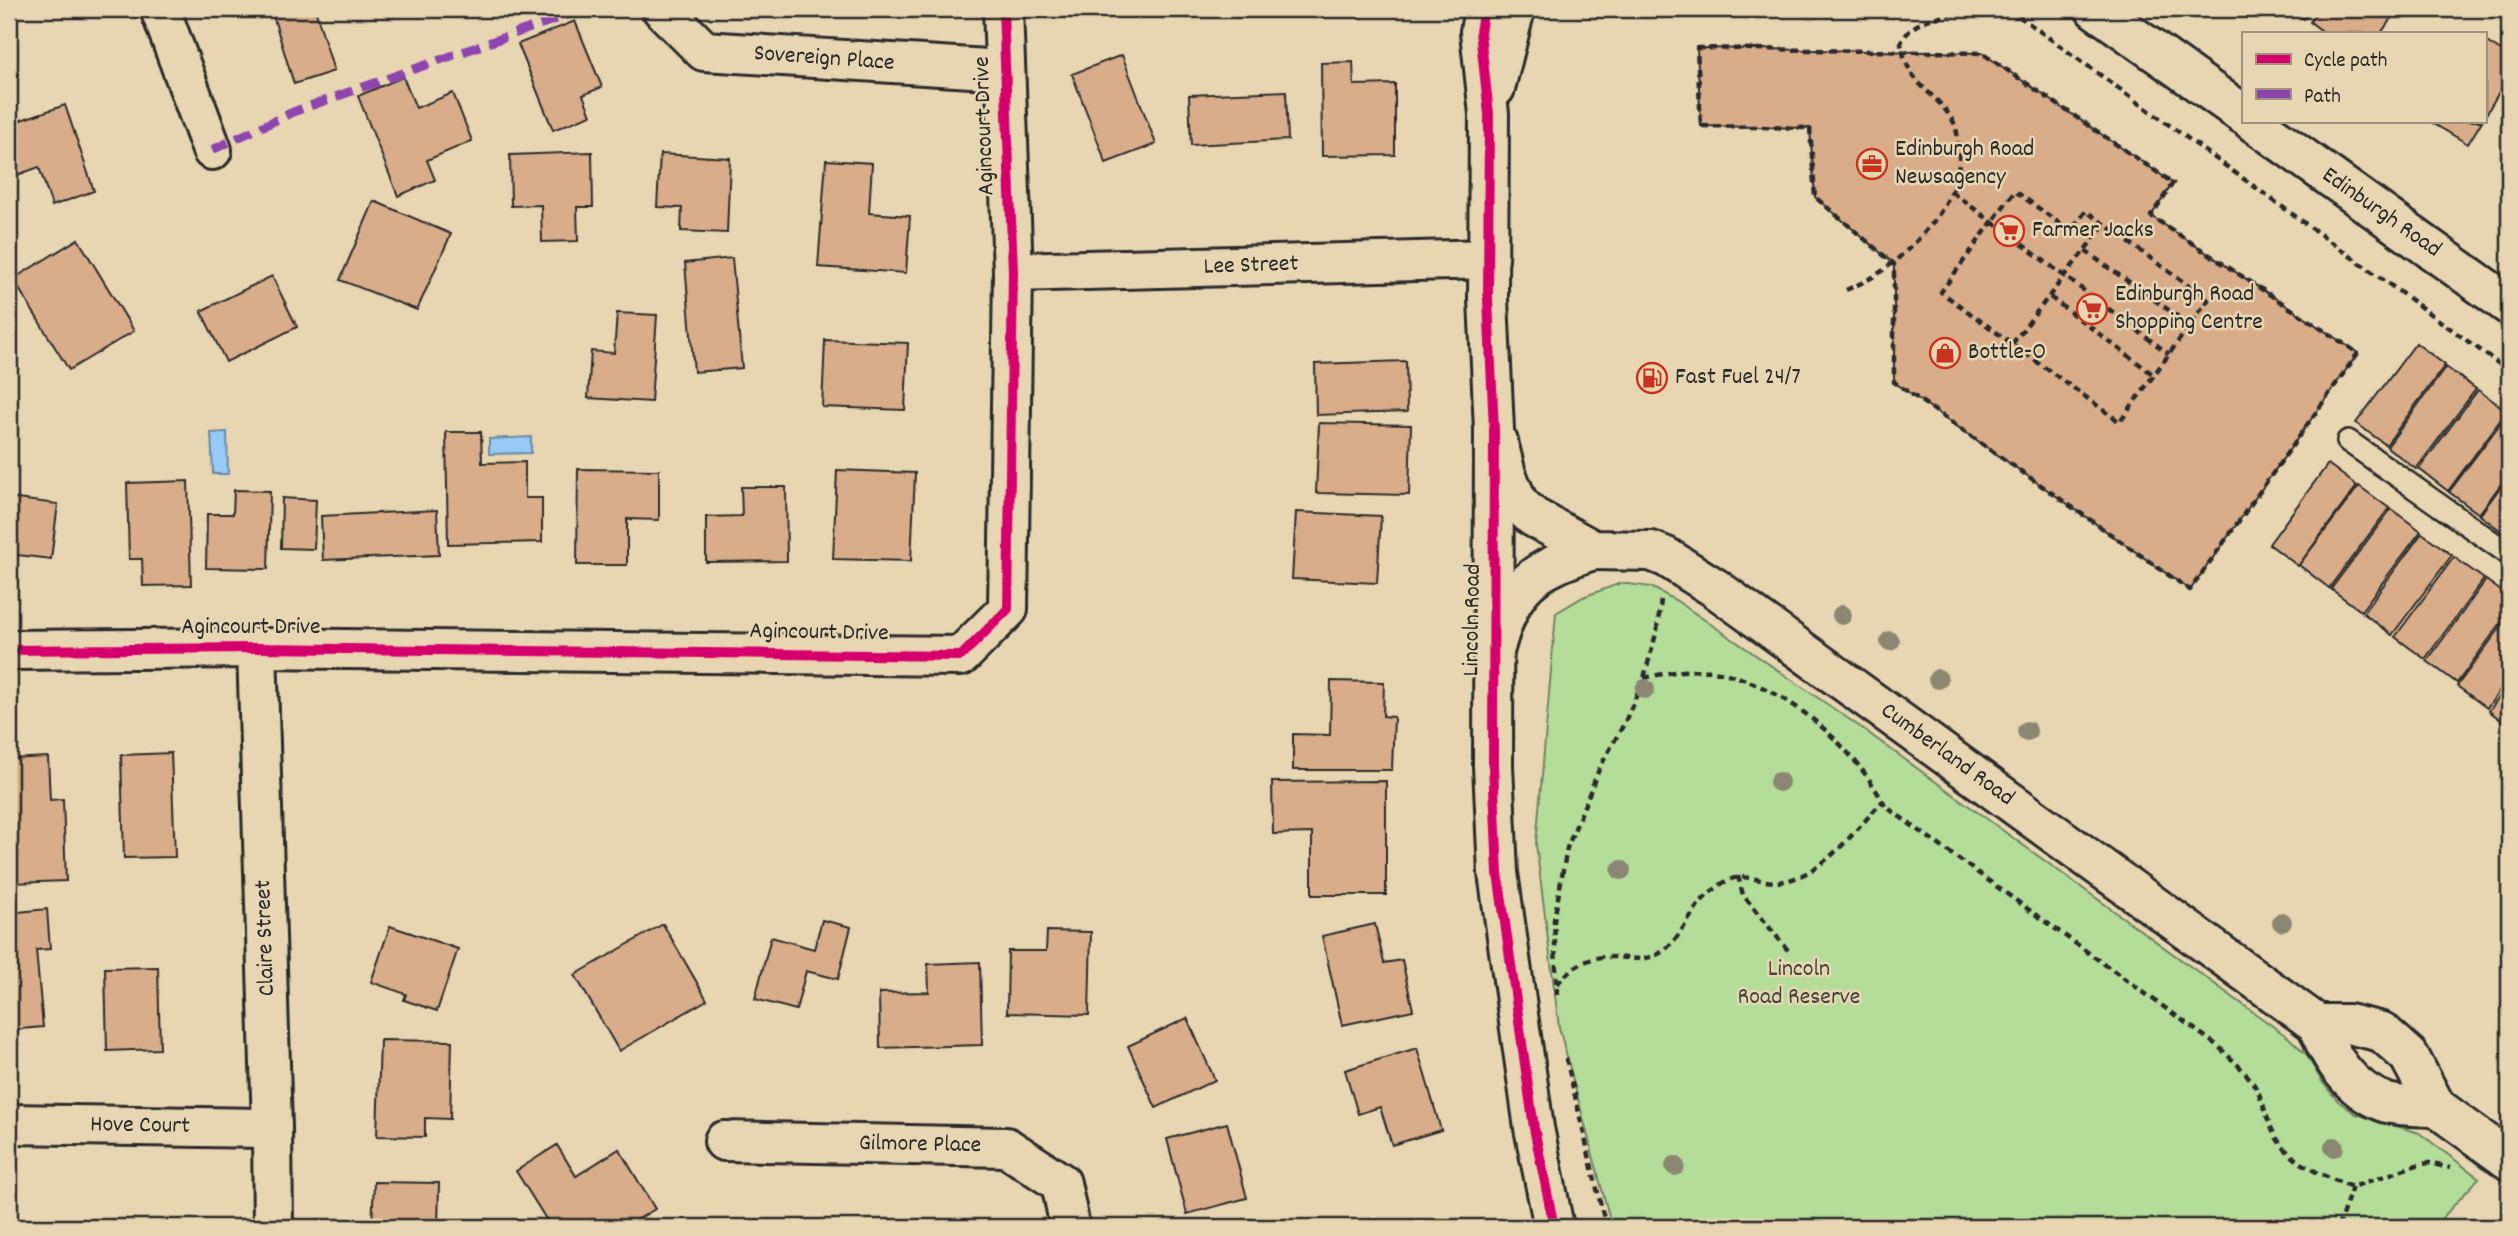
<svg xmlns="http://www.w3.org/2000/svg" width="2518" height="1236" font-family="Dekko,sans-serif">
	<style>
		.green { fill: #b4dd9a; stroke: #708462; stroke-width: 2 }
		.water { fill: #97caf4; stroke: #6c8aa4; stroke-width: 2 }
		.building { fill: #d9ad8a; stroke: #2b2b2b; stroke-width: 2 }
		.lines { fill: none; stroke-linecap: round; stroke-linejoin: round }
		.lane-casing { stroke: #2b2b2b; stroke-width: 26 }
		.street-casing { stroke: #2b2b2b; stroke-width: 44 }
		.secondary-casing { stroke: #2b2b2b; stroke-width: 44 }
		.path { stroke: #2b2b2b; stroke-width: 4.5; stroke-dasharray: 7 5; stroke-linecap: butt }
		.lane { stroke: #e8d6b3; stroke-width: 21 }
		.street { stroke: #e8d6b3; stroke-width: 38 }
		.secondary { stroke: #e8d6b3; stroke-width: 38 }
		.quiet { stroke: #8e44ad; stroke-width: 9; stroke-dasharray: 18 9; stroke-linecap: butt }
		.cycleway-casing { stroke: #e8d6b3; stroke-width: 15 }
		.cycleway { stroke: #d6006c; stroke-width: 10 }
		.tree { fill: #8c8772 }
		.labels { text-anchor: middle; dominant-baseline: central; stroke-width: 5; stroke-linejoin: round; paint-order: stroke }
		.street-label { font-size: 24px; fill: #2b2b2b; stroke: #e8d6b3 }
		.poi-label { font-size: 24px; fill: #2b2b2b; stroke: #e8d6b3; text-anchor: start }
		.park-label { font-size: 24px; fill: #40463c; stroke: #e8d6b3 }
	</style>
	<rect width="100%" height="100%" fill="#e8d6b3"/>
	<filter id="ink" filterUnits="userSpaceOnUse"><feTurbulence type="fractalNoise" baseFrequency=".0143" numOctaves="2"/><feDisplacementMap in="SourceGraphic" scale="14" xChannelSelector="R" yChannelSelector="G"/><feConvolveMatrix kernelMatrix="1 2 1 2 8 2 1 2 1" color-interpolation-filters="sRGB"/></filter>
	<g filter="url(#ink)">
		<path class="green" d="M1621 583 1651 587 1677 601 1856 724 2289 1038 2306 1054 2322 1082 2338 1101 2356 1114 2419 1133 2479 1178 2434 1227H1612L1559 1027 1536 844 1556 613 1583 597Z"/>
		<g class="water">
			<path d="M227 432 228 474H213L211 433Z"/>
			<path d="M531 437V453L489 454V439Z"/>
		</g>
		<g class="building">
			<path d="M271 9H315L334 71 294 84Z"/>
			<path d="M2290 9H2312L2304 19Z"/>
			<path d="M2319 9H2389L2395 13 2381 33H2325L2310 22Z"/>
			<path d="M575 21 602 87 583 95 591 115 553 130 518 44Z"/>
			<path d="M2485 41 2509 56V75L2485 116Z"/>
			<path d="M1697 48 1982 53 2173 183 2151 216 2358 353 2190 590 1894 382V264L1815 197 1810 128 1701 126Z"/>
			<path d="M1122 55 1156 144 1106 163 1072 74Z"/>
			<path d="M1353 62 1354 85 1395 84V155L1322 156 1321 63Z"/>
			<path d="M403 77 416 108 453 93 472 141 427 160 435 180 398 196 358 96Z"/>
			<path d="M1286 91 1288 140 1191 145 1189 95Z"/>
			<path d="M65 105 94 191 52 206 39 167 9 178V124Z"/>
			<path d="M2429 121H2482L2468 144Z"/>
			<path d="M592 152 593 207H577L578 241 542 242 541 205 511 206 510 155Z"/>
			<path d="M660 154 730 158 727 233 681 231 682 208 657 207Z"/>
			<path d="M826 160 872 163 869 213 910 216 906 273 818 267Z"/>
			<path d="M374 201 451 234 417 310 340 280Z"/>
			<path d="M78 239 134 331 69 370 13 279Z"/>
			<path d="M732 258 742 368 694 372 685 263Z"/>
			<path d="M272 276 297 327 226 362 201 311Z"/>
			<path d="M617 313 657 315 651 402 588 398 591 351 614 353Z"/>
			<path d="M825 340 908 343 905 410 822 407Z"/>
			<path d="M2416 343 2445 365 2386 445 2356 423Z"/>
			<path d="M1406 361 1407 412 1316 415 1315 364Z"/>
			<path d="M2446 367 2476 389 2416 469 2387 447Z"/>
			<path d="M2478 390 2507 411 2448 491 2419 469Z"/>
			<path d="M2509 412V473L2479 514 2449 492Z"/>
			<path d="M1319 423 1411 425 1409 495 1316 493Z"/>
			<path d="M446 432H481L482 463 525 462V498H542V542L448 544Z"/>
			<path d="M2328 464 2357 486 2298 566 2269 544Z"/>
			<path d="M578 469 659 470V520L627 519V565H577Z"/>
			<path d="M837 470 915 473 911 561 833 559Z"/>
			<path d="M2509 475V537L2480 515Z"/>
			<path d="M188 481 191 585 143 586 142 559H129L127 483Z"/>
			<path d="M2359 486 2389 508 2329 588 2299 565Z"/>
			<path d="M741 487H786L787 561 706 562V517L742 516Z"/>
			<path d="M234 490 270 491 268 569 206 568 207 514H233Z"/>
			<path d="M9 498 58 504 51 559 9 554Z"/>
			<path d="M282 498 316 500 314 549 281 548Z"/>
			<path d="M2391 509 2421 531 2361 611 2331 589Z"/>
			<path d="M437 510 439 555 323 560 321 516Z"/>
			<path d="M1296 512 1381 516 1377 583 1292 579Z"/>
			<path d="M2422 533 2452 555 2392 635 2363 613Z"/>
			<path d="M2454 557 2484 579 2425 659 2395 637Z"/>
			<path d="M2486 580 2509 597V612L2457 683 2427 661Z"/>
			<path d="M2509 616V678L2487 708 2457 686Z"/>
			<path d="M1331 681 1384 682 1383 716 1394 717 1392 770H1293V734L1330 735Z"/>
			<path d="M2509 683V726L2489 711Z"/>
			<path d="M171 753 175 857 124 858 121 755Z"/>
			<path d="M48 757 50 800 63 799 66 881 12 883 9 838V759Z"/>
			<path d="M1386 781V895H1312V833L1273 834 1272 782Z"/>
			<path d="M47 909 50 949 36 950 43 1027 9 1030V913Z"/>
			<path d="M822 920 851 927 838 979 806 971 796 1010 755 999 771 937 814 949Z"/>
			<path d="M663 924 707 1000 619 1051 575 975Z"/>
			<path d="M1375 924 1384 963 1402 960 1413 1010 1342 1025 1322 936Z"/>
			<path d="M390 926 458 949 437 1011 404 1000 406 994 371 982Z"/>
			<path d="M1047 931 1091 932 1089 1015 1007 1013 1008 951H1046Z"/>
			<path d="M980 962 982 1045 880 1048 879 993 929 992 928 964Z"/>
			<path d="M158 967 160 1049 107 1051 105 968Z"/>
			<path d="M1187 1018 1215 1080 1156 1108 1128 1046Z"/>
			<path d="M380 1040 452 1041 450 1119 425 1118V1137L377 1136Z"/>
			<path d="M1417 1048 1441 1130 1392 1145 1380 1107 1358 1114 1345 1070Z"/>
			<path d="M1227 1123 1247 1198 1187 1214 1167 1139Z"/>
			<path d="M557 1145 576 1176 619 1149 655 1209 625 1227H551L516 1171Z"/>
			<path d="M374 1182 439 1183 438 1227H372Z"/>
		</g>
		<g class="lines">
			<g class="lane-casing">
				<path id="lane" d="M2348 441 2509 554"/>
			</g>
			<g class="street-casing">
				<g id="street">
					<path d="M160 9 212 150"/>
					<path d="M662 9 704 51 1003 70"/>
					<path d="M1013 272 1489 259"/>
					<path d="M1498 442 1506 474 1518 503 1533 517 1593 550 1651 551 1666 557 1715 588 2317 1024C2330 1058 2350 1091 2387 1103 2402 1107 2421 1106 2436 1107"/>
					<path d="M257 648 272 1128 273 1227"/>
					<path d="M1495 648C1513 583 1531 571 1593 550"/>
					<path d="M9 650 257 648 961 656 1008 609 1013 272 1003 9"/>
					<path d="M2317 1024H2348L2382 1032 2409 1056 2436 1107 2509 1160"/>
					<path d="M9 1124 272 1128"/>
					<path d="M724 1141 1006 1147 1061 1183 1070 1227"/>
				</g>
			</g>
			<g class="secondary-casing">
				<g id="secondary">
					<path d="M1484 9 1480 32 1489 114 1488 299 1494 430 1493 766 1498 873 1534 1128 1554 1227"/>
					<path d="M2095 9 2243 114"/>
					<path d="M1495 88 1515 9"/>
					<path d="M2252 121 2509 305"/>
				</g>
			</g>
			<g class="path">
				<path d="M2009 9 2509 371"/>
				<path d="M1697 48 1982 53 2173 183 2151 216 2358 353 2190 590 1894 382V264L1815 197 1810 128 1701 126Z"/>
				<path d="M1952 192 1992 222 1941 292 2120 422 2208 300 2086 211 2070 231 2015 191 1992 222 2169 354"/>
				<path d="M2085 251 2190 325"/>
				<path d="M1846 290C1857 285 1869 280 1879 273 1916 247 1962 200 1959 153 1958 142 1958 130 1953 121 1934 89 1908 87 1901 43 1914 15 1945 18 1970 9"/>
				<path d="M2050 297 2154 375"/>
				<path d="M2012 344 2104 225"/>
				<path d="M1644 678C1670 672 1697 667 1724 673 1790 690 1854 746 1885 806L2218 1046C2233 1061 2252 1076 2260 1096 2268 1117 2269 1132 2286 1150 2304 1169 2329 1178 2352 1187L2417 1165 2429 1163 2450 1168"/>
				<path d="M1738 876 1743 895 1791 954"/>
				<path d="M1557 984C1570 969 1586 957 1607 957 1623 956 1637 962 1654 956 1675 948 1686 921 1699 904 1706 896 1714 889 1723 883 1744 869 1763 886 1785 881 1826 872 1855 830 1883 801"/>
				<path d="M1557 995 1554 920 1567 848 1600 767 1625 722 1644 678 1657 630 1661 600"/>
				<path d="M1566 1058 1606 1227"/>
				<path d="M2338 1227 2352 1187"/>
			</g>
			<use href="#lane" class="lane"/>
			<use href="#street" class="street"/>
			<use href="#secondary" class="secondary"/>
			<path class="quiet" d="M212 150 293 112 584 9"/>
			<g class="cycleway-casing">
				<g id="cycleway">
					<path d="M1484 9 1480 32 1489 114 1488 299 1494 430 1493 766 1498 873 1534 1128 1554 1227"/>
					<path d="M9 650 257 648 961 656 1008 609 1013 272 1003 9"/>
				</g>
			</g>
			<use href="#cycleway" class="cycleway"/>
		</g>
		<g class="tree">
			<circle cx="1842" cy="615" r="10"/>
			<circle cx="1890" cy="641" r="10"/>
			<circle cx="1938" cy="679" r="10"/>
			<circle cx="1645" cy="689" r="10"/>
			<circle cx="2027" cy="731" r="10"/>
			<circle cx="1779" cy="782" r="10"/>
			<circle cx="1621" cy="870" r="10"/>
			<circle cx="2282" cy="922" r="10"/>
			<circle cx="2334" cy="1147" r="10"/>
			<circle cx="1675" cy="1166" r="10"/>
		</g>
	</g>
	<defs>
		<g id="office-ring" transform="scale(1.575)"><circle r="9.5" fill="#e8d6b3" stroke="#c8321e" stroke-width="1.5"/><path d="M-6-3h4V-5.5h4V-3h4V5H-6ZM-1-4.5V-3h2v-1.5ZM-6 0V1H6V0Z" fill="#c8321e"/></g>
		<g id="supermarket-ring" transform="scale(1.575)"><circle r="9.5" fill="#e8d6b3" stroke="#c8321e" stroke-width="1.5"/><path d="M-6-5.5h2.5l.6 2H6L4.5 2H-2.5L-4.4-4H-6ZM-1.5 3.2a1.3 1.3 0 1 0 .1 0ZM3 3.2a1.3 1.3 0 1 0 .1 0Z" fill="#c8321e"/></g>
		<g id="shop-ring" transform="scale(1.575)"><circle r="9.5" fill="#e8d6b3" stroke="#c8321e" stroke-width="1.5"/><path d="M-5-2.5h2.3a2.7 3.5 0 0 1 5.4 0H5L5.5 6h-11ZM-1.5-2.5h3a1.5 2.3 0 0 0-3 0Z" fill="#c8321e"/></g>
		<g id="fuel-ring" transform="scale(1.575)"><circle r="9.5" fill="#e8d6b3" stroke="#c8321e" stroke-width="1.5"/><path d="M-5.5-6h7V0h2V4h1.3V-2.5L3-4.5l.8-.8L6-3V5H2.5V1h-1V6h-7ZM-4.2-4.7v3.2H.2V-4.7Z" fill="#c8321e"/></g>
	</defs>
	<g fill-rule="evenodd">
		<use href="#office-ring" x="1872" y="164"/>
		<use href="#supermarket-ring" x="2009" y="231"/>
		<use href="#supermarket-ring" x="2092" y="309"/>
		<use href="#shop-ring" x="1945" y="353"/>
		<use href="#fuel-ring" x="1652" y="378"/>
	</g>
	<g class="labels">
		<g class="street-label">
			<text transform="translate(824 59) rotate(4)">Sovereign Place</text>
			<text transform="translate(985 126) rotate(-92)">Agincourt Drive</text>
			<text transform="translate(2381 213) rotate(35)">Edinburgh Road</text>
			<text transform="translate(1251 266) rotate(-2)">Lee Street</text>
			<text transform="translate(1473 620) rotate(-89)">Lincoln Road</text>
			<text x="251" y="628">Agincourt Drive</text>
			<text transform="translate(819 633) rotate(1)">Agincourt Drive</text>
			<text transform="translate(1947 755) rotate(36)">Cumberland Road</text>
			<text transform="translate(266 938) rotate(-92)">Claire Street</text>
			<text transform="translate(140 1126) rotate(1)">Hove Court</text>
			<text transform="translate(920 1145) rotate(1)">Gilmore Place</text>
		</g>
		<g class="poi-label">
			<text x="1895" y="150">Edinburgh Road<tspan x="1895" dy="28">Newsagency</tspan></text>
			<text x="2032" y="231">Farmer Jacks</text>
			<text x="2115" y="295">Edinburgh Road<tspan x="2115" dy="28">Shopping Centre</tspan></text>
			<text x="1968" y="353">Bottle-O</text>
			<text x="1675" y="378">Fast Fuel 24/7</text>
		</g>
		<g class="park-label">
			<text x="1799" y="970">Lincoln<tspan x="1799" dy="28">Road Reserve</tspan></text>
		</g>
	</g>
	<rect width="2518" height="1236" fill="none" stroke="#e8d6b3" stroke-width="35"/>
	<rect x="18" y="18" width="2483" height="1201" fill="none" stroke="#2b2b2b" stroke-width="2.5" filter="url(#ink)"/>
	<rect x="2242" y="32" width="245" height="91" fill="#e8d6b3" stroke="#9c927d" stroke-width="2"/>
	<rect x="2256" y="54" width="35" height="10" fill="#d6006c" stroke="#9c927d" stroke-width="2"/>
	<text x="2304" y="66" font-size="21" fill="#2b2b2b">Cycle path</text>
	<rect x="2256" y="89" width="35" height="10" fill="#8e44ad" stroke="#9c927d" stroke-width="2"/>
	<text x="2304" y="102" font-size="21" fill="#2b2b2b">Path</text>
</svg>
